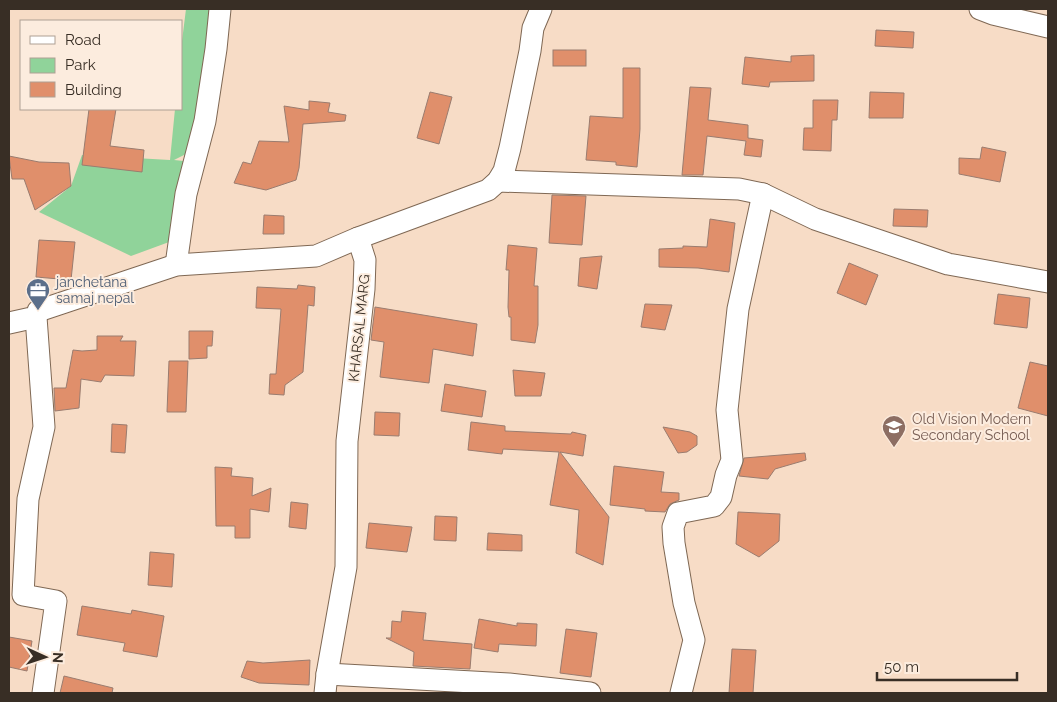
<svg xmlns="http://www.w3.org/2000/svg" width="1057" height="702" font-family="Raleway,sans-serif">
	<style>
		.green { fill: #90d39a }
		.building { fill: #e08f6b; stroke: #9a7c6f }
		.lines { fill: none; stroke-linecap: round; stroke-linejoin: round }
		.minor-casing { stroke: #7f6854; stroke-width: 23 }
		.minor { stroke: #fff; stroke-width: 21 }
		.labels { text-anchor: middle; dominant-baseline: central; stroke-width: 4; stroke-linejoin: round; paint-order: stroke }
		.service-label { font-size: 14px; fill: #4e5e75; stroke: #fcecde; text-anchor: start }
		.street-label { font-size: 14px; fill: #382e25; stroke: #fcecde }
		.education-label { font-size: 14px; fill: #785e54; stroke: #fcecde; text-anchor: start }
	</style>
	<rect width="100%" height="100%" fill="#f7dcc6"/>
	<path class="green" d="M186 9H215L198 148 174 160 194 162 180 238 131 256 39 212 71 186 82 155 170 160 175 109H181V49Z"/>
	<g class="building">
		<path d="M876 30 914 32 913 48 875 46Z"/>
		<rect x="553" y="50" width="33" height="16"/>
		<path d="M814 55V81L770 82 769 87 742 84 745 57 791 62V56Z"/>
		<path d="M623 68H640V129L637 167 616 165V162L586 160 590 116 623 118Z"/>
		<path d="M690 87 711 88 708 120 748 125V138L763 140 761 157 744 155 746 141 707 136 703 175H682Z"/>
		<path d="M430 92 452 97 439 144 417 138Z"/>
		<path d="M870 92 904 93 903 118H869Z"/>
		<path d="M813 100H838L837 120H832L831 151 803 150 804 128H813Z"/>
		<path d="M309 101 330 103 328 112 346 115 345 121 303 124 299 168 296 180 266 190 234 183 243 162 251 164 259 141 289 142 284 106 309 110Z"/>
		<path d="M89 109H116L110 146 144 150 142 172 82 165Z"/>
		<path d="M982 147 1006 152 1000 182 959 174V158L980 159Z"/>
		<path d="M9 156 39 162 69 163 71 186 35 210 24 179H12Z"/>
		<path d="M552 195 586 196 582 245 549 243Z"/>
		<path d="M894 209 928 210 927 227 893 226Z"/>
		<path d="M264 215 284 216V234H263Z"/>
		<path d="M710 219 735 223 729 272 698 268 659 267V249L683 248V246L707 247Z"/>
		<path d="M39 240 75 242 71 280 36 277Z"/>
		<path d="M508 245 537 248 534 286H538V325L535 343 511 340V317H509L508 307 509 270H506Z"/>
		<path d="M602 256 597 289 578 286 580 258Z"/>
		<path d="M849 263 878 275 866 305 837 293Z"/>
		<path d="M298 285 315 287 314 306 308 305 303 372 285 385 284 395 269 394 270 374H276L281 309 256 308 257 287 297 289Z"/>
		<path d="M998 294 1030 298 1027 328 994 324Z"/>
		<path d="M645 304 672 305 665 330 641 327Z"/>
		<path d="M375 307 477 324 473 356 433 349 429 383 380 377 384 342 371 340Z"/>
		<path d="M189 331H213L212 346H207V358L189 359Z"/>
		<path d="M97 336H123L120 341H136L134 376 105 375 101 382 81 379 79 408 55 411 54 388H66L73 350 82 351 97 350Z"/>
		<path d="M169 361H188L186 412H167Z"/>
		<path d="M1030 362 1048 366V416L1018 408Z"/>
		<path d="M513 370 545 373 541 396H515Z"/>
		<path d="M445 384 486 391 482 417 441 411Z"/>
		<path d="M375 412 400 413 399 436 374 435Z"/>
		<path d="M471 422 505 426V431L571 434 572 432 586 435 583 456 560 452 609 517 603 565 576 553 579 510 550 505 559 452 503 449 502 454 468 450Z"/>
		<path d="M112 424 127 425 125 453 111 452Z"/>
		<path d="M663 427 690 432 697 436V445L687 452 678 453Z"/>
		<path d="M805 453 806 460 775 469 768 479 739 476 744 458Z"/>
		<path d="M614 466 664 472 661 492 679 493V500L670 504 665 512 645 511V509L610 505Z"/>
		<path d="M215 467 232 468 231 476 253 478 252 496 271 488 269 512 250 509V538H235V526H216Z"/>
		<path d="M291 502 308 504 306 529 289 527Z"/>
		<path d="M738 512 780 514 779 541 759 557 736 544Z"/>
		<path d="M435 516 457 517 456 541 434 540Z"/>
		<path d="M369 523 412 527 407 552 366 548Z"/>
		<path d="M488 533 522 535V551L487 550Z"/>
		<path d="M150 552 174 554 172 587 148 585Z"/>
		<path d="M82 606 131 614 132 610 164 616 157 657 123 651 125 643 77 635Z"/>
		<path d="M402 611 426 613 423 640 472 644 470 669 413 666 414 652 386 638H391L392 621 401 622Z"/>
		<path d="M479 619 517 626V623L537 624 536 646 499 644 498 652 474 648Z"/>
		<path d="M566 629 597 633 591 677 560 673Z"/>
		<path d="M9 637 32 641 27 671 9 667Z"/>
		<path d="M732 649 756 650 753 693H729Z"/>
		<path d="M310 660 309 685 259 683 241 677 247 661 263 663Z"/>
		<path d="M64 676 113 688 112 693H60Z"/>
	</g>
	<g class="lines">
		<g class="minor-casing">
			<g id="minor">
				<path d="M980 9 993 14 1048 27"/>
				<path d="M498 181 739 189 763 194 815 219 948 264 1048 282"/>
				<path d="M176 265 186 194 205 121 216 49 220 9"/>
				<path d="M36 317 44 427 28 499 23 595 56 601 43 693"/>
				<path d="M9 323 36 317 38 311 176 265 316 256 358 238 488 190 498 181 504 171 510 148 530 51 533 28 541 9"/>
				<path d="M327 674 509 684 590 693"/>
				<path d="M325 693 327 674 346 567 347 441 364 289 365 260 358 238"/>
				<path d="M681 693 694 640 684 603 674 543 673 527 678 513 714 506 721 497 726 475 732 460 727 410 738 309 763 194"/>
			</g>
		</g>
		<use href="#minor" class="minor"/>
	</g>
	<defs>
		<g id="office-pin" transform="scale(1.25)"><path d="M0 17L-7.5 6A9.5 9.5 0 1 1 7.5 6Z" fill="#5c6f8a" stroke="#fcecde"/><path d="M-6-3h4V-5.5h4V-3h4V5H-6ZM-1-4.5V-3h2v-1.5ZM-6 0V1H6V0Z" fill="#fff"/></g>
		<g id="school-pin" transform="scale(1.25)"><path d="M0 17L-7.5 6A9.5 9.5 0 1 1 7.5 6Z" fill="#8d6e63" stroke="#fcecde"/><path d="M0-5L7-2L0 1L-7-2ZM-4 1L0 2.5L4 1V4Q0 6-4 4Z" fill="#fff"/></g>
	</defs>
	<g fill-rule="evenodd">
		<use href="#office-pin" x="38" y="290"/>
		<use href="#school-pin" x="894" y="427"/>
	</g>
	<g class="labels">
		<g class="service-label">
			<text x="56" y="282">janchetana<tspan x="56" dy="16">samaj nepal</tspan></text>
		</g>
		<g class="street-label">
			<text transform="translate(359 328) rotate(-84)">KHARSAL MARG</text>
		</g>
		<g class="education-label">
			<text x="912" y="419">Old Vision Modern<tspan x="912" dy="16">Secondary School</tspan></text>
		</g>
	</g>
	<rect width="1057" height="702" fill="none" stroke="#382e25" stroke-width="20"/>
	<rect x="20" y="20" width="162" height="90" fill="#fcecde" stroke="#aea094"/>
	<rect x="30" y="36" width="25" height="8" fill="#ffffff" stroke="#aea094"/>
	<text x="65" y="45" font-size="15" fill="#382e25">Road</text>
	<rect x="30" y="58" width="25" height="15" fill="#90d39a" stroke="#aea094"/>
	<text x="65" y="70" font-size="15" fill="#382e25">Park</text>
	<rect x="30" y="82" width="25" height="15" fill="#e08f6b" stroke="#aea094"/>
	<text x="65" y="95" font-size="15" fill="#382e25">Building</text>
	<g transform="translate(45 657) rotate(93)" stroke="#fcecde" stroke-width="4" paint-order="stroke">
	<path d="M0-4L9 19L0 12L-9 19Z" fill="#382e25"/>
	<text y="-8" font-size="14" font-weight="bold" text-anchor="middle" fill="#382e25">N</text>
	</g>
	<path d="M877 672v8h140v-8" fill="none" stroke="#382e25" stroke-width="2.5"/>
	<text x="884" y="672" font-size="15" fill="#382e25" stroke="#fcecde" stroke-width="4" paint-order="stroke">50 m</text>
</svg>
